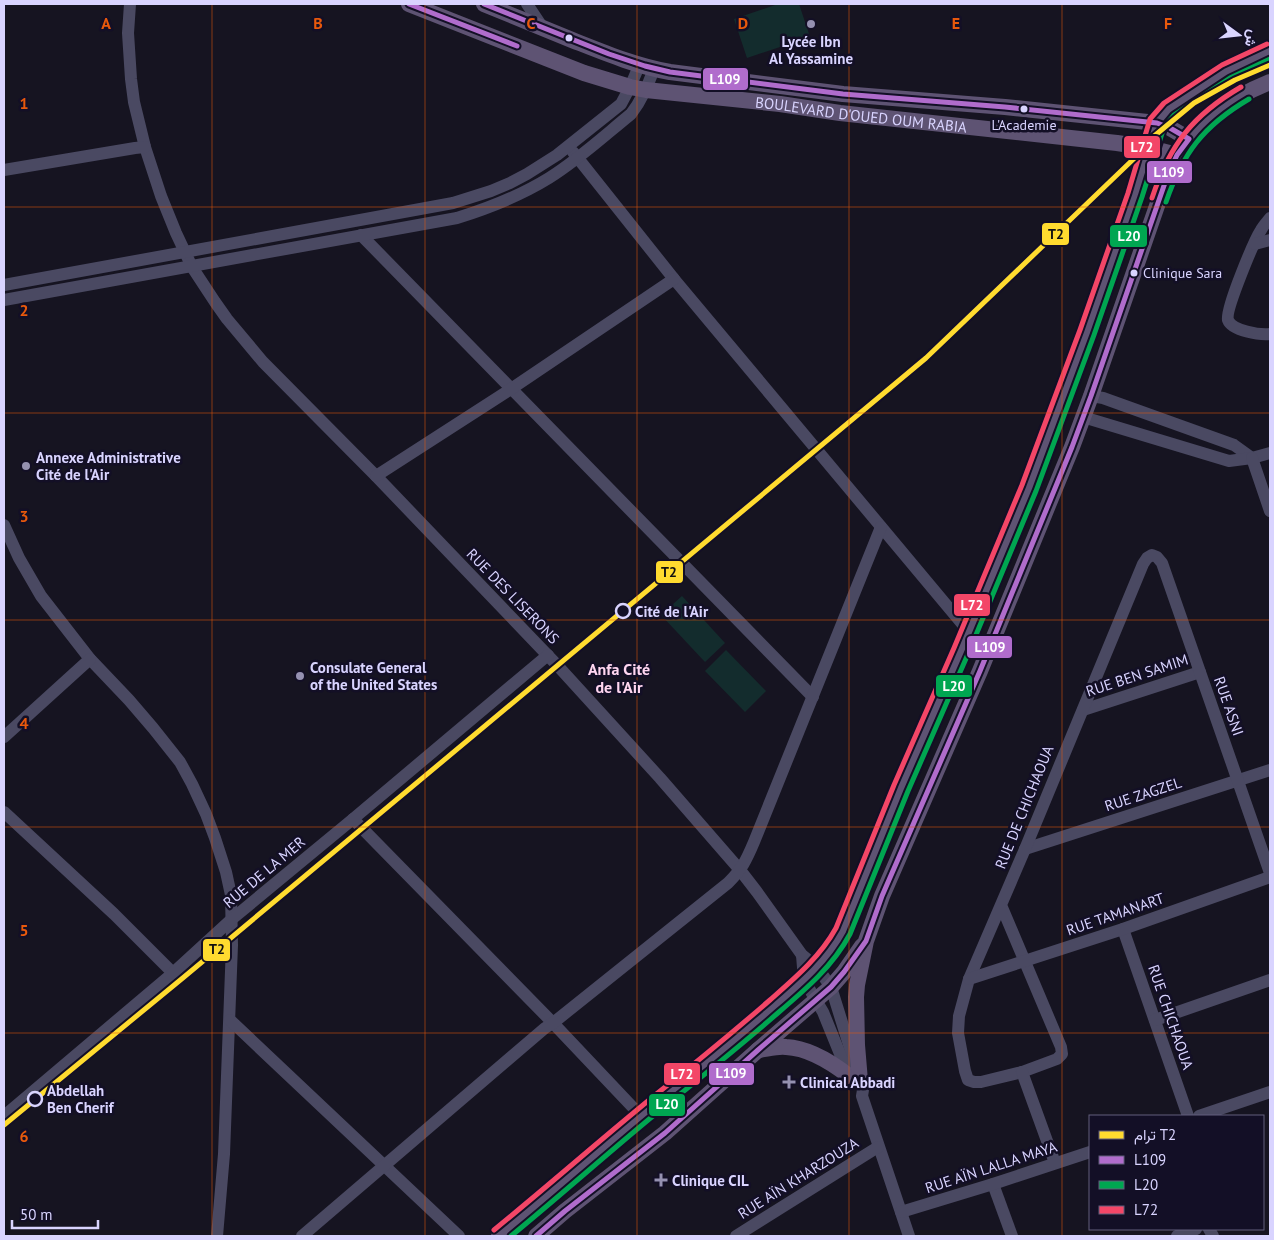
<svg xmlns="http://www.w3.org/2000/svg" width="1274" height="1240" font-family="'PT Sans',Vazirmatn,sans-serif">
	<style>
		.green { fill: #132c2d }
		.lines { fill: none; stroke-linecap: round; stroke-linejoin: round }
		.minor { stroke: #4a4962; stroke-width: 12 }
		.major { stroke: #5e5373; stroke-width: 16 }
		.bus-1-casing { stroke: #130f26; stroke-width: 9 }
		.bus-2-casing { stroke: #130f26; stroke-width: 9 }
		.bus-3-casing { stroke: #130f26; stroke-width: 9 }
		.bus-1 { stroke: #b06ccc; stroke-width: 5 }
		.bus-2 { stroke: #00a651; stroke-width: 5 }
		.bus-3 { stroke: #f34667; stroke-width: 5 }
		.tram-1-casing { stroke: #130f26; stroke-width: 9 }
		.tram-1 { stroke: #ffdb2f; stroke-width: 5 }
		.grid { fill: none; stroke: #e8590c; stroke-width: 1; stroke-opacity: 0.55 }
		.poi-dot { fill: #9591b1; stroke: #130f26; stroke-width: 2 }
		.bus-dot { fill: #d9d4ff; stroke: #130f26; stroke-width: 2 }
		.stop-dot { fill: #130f26; stroke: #d9d4ff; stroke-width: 2.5 }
		.labels { text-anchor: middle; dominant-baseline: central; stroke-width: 5; stroke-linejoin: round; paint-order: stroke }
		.bus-label { font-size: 14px; fill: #d9d4ff; stroke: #130f26 }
		.poi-label { font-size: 15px; font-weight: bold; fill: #d9d4ff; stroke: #130f26; text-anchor: start }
		.street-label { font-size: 15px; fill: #d9d4ff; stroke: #130f26 }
		.stop-label { font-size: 15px; font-weight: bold; fill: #d9d4ff; stroke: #130f26; text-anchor: start }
		.neighbourhood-label { font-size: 16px; font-weight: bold; fill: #ffd6f0; stroke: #130f26 }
		.grid-label { font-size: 16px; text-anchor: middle; font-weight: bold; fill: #e8590c; stroke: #130f26; stroke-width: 5; stroke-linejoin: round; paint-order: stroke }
		.line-badge { stroke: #130f26; stroke-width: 2 }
		.badge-label { font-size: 14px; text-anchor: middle; font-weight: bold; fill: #fff }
		.pale-badge-label { font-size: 14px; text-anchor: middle; font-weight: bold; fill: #111 }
	</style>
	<rect width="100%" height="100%" fill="#161421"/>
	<g class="green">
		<path d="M778 4H799L810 37 747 58 734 19Z"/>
		<path d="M682 596 725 643 705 662 661 615Z"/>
		<path d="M726 650 766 691 745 712 705 671Z"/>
	</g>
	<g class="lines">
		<g class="minor">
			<path d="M130 4 128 33 131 79 134 102 145 147 161 196 176 233 192 267 215 302 227 319 263 362 376 476 557 665 660 778 740 870 757 892 802 955 817 967 831 987 863 1090 862 1096 909 1236"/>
			<path d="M527 4 543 28"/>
			<path d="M573 152 674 279 969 632"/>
			<path d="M4 170 135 148 145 147"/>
			<path d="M1270 218C1267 222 1263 226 1261 230 1254 241 1225 310 1228 320 1232 331 1260 335 1270 334"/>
			<path d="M361 235 813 697"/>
			<path d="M1255 244 1270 240"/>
			<path d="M4 285 453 203 491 191 510 183 527 174 557 155 621 104 630 87 639 66"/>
			<path d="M4 300 457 218C489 208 520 196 549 178 578 160 604 136 631 114 642 100 648 85 654 69"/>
			<path d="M1091 396 1103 398 1234 445 1252 458"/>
			<path d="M1083 417 1229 461 1252 458 1270 453"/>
			<path d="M1252 458 1270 511"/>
			<path d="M376 476 511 389 674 279"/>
			<path d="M4 525 19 558 41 596 90 659 129 700 153 728 180 762 192 784 206 814 215 838 226 872 231 895 232 945 224 1154 217 1236"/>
			<path d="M1083 710 1200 672"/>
			<path d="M4 737 90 659"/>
			<path d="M4 812 114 914 173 973"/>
			<path d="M353 819 553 1023 641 1116"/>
			<path d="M1025 849 1270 770"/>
			<path d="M1001 905 1061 1047 1062 1054 1057 1059 1022 1072 981 1082H974L968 1080 965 1071 958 1033 959 1016 969 979 1025 849 1143 564 1147 558 1152 555 1157 557 1162 563 1270 873"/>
			<path d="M1123 929 1188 1116"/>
			<path d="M802 955 804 980 823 1012 849 1076"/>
			<path d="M969 979 1123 929 1270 877"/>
			<path d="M230 1020 459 1236"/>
			<path d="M1155 1020 1270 980"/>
			<path d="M1022 1072 1055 1163"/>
			<path d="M4 1116 173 973 232 919 353 819 548 655"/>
			<path d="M1199 1116 1270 1092"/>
			<path d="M993 1184 1012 1236"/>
			<path d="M901 1212 993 1184 1090 1152"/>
			<path d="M1209 1229 1213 1236"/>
			<path d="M302 1236 545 1028 553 1023 728 883C742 869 746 861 754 842L881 527"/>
			<path d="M736 1236 878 1147"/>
			<path d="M1177 1236 1196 1229"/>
		</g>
		<g class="major">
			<path id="s1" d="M409 4 584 73 630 87 646 90 780 104 840 113 1117 143 1150 148 1177 155"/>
			<path d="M484 4C513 16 543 28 572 40 605 53 636 66 670 72L843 94 1005 107 1157 123 1170 128 1189 139"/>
			<path d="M758 1050C767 1049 777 1046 786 1047 809 1048 831 1062 849 1076"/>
			<path d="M860 1081 857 1045 856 997 857 985 866 941 882 896 980 671 1072 447 1091 396 1167 177C1170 170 1173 163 1177 156 1197 120 1233 97 1270 82"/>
			<path d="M499 1236 548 1196 641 1116 745 1032 804 980 817 967 837 942 843 931 901 788 961 651 1029 488 1087 333 1135 195 1157 123 1169 109 1226 71 1270 51"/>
			<path d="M536 1236 565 1211 665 1133 758 1050 831 987 844 972 862 946"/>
		</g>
		<g class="bus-1-casing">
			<g id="bus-1">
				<path d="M409 4 517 46"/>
				<path d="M484 4 609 54 645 66 670 72 843 94 1005 107 1157 123 1170 128 1189 139 1177 155 1167 177 1091 396 1072 447 980 671 882 896 866 941 844 972 831 987 758 1050 665 1133 565 1211 536 1236"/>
			</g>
		</g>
		<g class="bus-2-casing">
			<g id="bus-2">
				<path d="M1166 202C1183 153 1203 126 1249 99"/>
				<path d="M511 1236C561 1195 609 1152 659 1111 699 1079 740 1046 779 1012 806 989 833 966 850 934L908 791 968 654 1036 491 1094 335 1142 197 1164 127 1174 115 1230 78 1270 59"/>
			</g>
		</g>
		<g class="bus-3-casing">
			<g id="bus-3">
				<path d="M1152 198C1170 144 1193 115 1241 87"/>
				<path d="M494 1230C548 1186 600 1140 654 1096 693 1065 732 1033 770 1000 795 978 820 957 836 928L894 785 954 648 1022 485 1080 330 1128 193 1150 119 1164 103 1222 65 1267 44"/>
			</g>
		</g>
		<use href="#bus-1" class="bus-1"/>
		<use href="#bus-2" class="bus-2"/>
		<use href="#bus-3" class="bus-3"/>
		<g class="tram-1-casing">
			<path id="tram-1" d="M4 1125 184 977 926 358 1145 148 1153 137 1194 103 1235 80 1270 65"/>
		</g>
		<use href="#tram-1" class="tram-1"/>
	</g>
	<path class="grid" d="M212 4V1236M425 4V1236M637 4V1236M849 4V1236M1062 4V1236M4 207H1270M4 413H1270M4 620H1270M4 827H1270M4 1033H1270"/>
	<g class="poi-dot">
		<circle cx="811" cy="24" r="5"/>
		<circle cx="26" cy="466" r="5"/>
		<circle cx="300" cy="676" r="5"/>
		<path d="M786.5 1074.5h5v5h5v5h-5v5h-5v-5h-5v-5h5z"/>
		<path d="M658.5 1172.5h5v5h5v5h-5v5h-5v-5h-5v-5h5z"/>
	</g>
	<g class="bus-dot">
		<circle cx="569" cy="38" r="4.5"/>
		<circle cx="1024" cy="109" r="4.5"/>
		<circle cx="1134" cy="273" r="4.5"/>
	</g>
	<g class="stop-dot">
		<circle cx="623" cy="611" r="7"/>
		<circle cx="35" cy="1099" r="7"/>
	</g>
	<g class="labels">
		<g class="bus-label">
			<text x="1024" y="125">L'Academie</text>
			<text x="1143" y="273" text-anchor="start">Clinique Sara</text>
		</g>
		<g class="poi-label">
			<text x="811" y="41" text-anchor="middle">Lycée Ibn<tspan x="811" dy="17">Al Yassamine</tspan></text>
			<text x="36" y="457">Annexe Administrative<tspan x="36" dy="17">Cité de l'Air</tspan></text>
			<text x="310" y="667">Consulate General<tspan x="310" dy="17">of the United States</tspan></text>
			<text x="800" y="1082">Clinical Abbadi</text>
			<text x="672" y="1180">Clinique CIL</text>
		</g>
		<g class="street-label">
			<text stroke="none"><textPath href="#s1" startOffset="469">BOULEVARD D'OUED OUM RABIA</textPath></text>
			<text transform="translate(513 596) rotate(46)">RUE DES LISERONS</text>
			<text transform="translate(1137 675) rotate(-18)">RUE BEN SAMIM</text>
			<text transform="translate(1229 706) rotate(71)">RUE ASNI</text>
			<text transform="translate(1143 794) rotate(-18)">RUE ZAGZEL</text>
			<text transform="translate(1024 807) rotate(-68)">RUE DE CHICHAOUA</text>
			<text transform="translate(264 872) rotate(-40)">RUE DE LA MER</text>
			<text transform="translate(1115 914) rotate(-19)">RUE TAMANART</text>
			<text transform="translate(1171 1017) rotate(71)">RUE CHICHAOUA</text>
			<text transform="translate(991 1167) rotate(-18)">RUE AÏN LALLA MAYA</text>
			<text transform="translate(798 1178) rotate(-32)">RUE AÏN KHARZOUZA</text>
		</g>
		<g class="stop-label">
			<text x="635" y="611">Cité de l'Air</text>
			<text x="47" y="1090">Abdellah<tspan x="47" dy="17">Ben Cherif</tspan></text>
		</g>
		<g class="neighbourhood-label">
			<text x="619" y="669">Anfa Cité<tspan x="619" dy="18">de l'Air</tspan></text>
		</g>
	</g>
	<g class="grid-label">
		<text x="106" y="29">A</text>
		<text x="318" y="29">B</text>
		<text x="531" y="29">C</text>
		<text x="743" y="29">D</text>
		<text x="956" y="29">E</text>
		<text x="1168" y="29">F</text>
		<text x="24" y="109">1</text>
		<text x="24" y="316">2</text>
		<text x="24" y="522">3</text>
		<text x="24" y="729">4</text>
		<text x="24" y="936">5</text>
		<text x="24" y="1142">6</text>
	</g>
	<g class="line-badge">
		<rect x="702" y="67" width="47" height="24" rx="5" fill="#b06ccc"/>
		<rect x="1123" y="135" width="38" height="24" rx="5" fill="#f34667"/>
		<rect x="1146" y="160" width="47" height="24" rx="5" fill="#b06ccc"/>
		<rect x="1041" y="222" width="29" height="24" rx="5" fill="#ffdb2f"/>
		<rect x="1109" y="224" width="39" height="24" rx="5" fill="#00a651"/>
		<rect x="655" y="560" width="29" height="24" rx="5" fill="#ffdb2f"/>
		<rect x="953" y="593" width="38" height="24" rx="5" fill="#f34667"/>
		<rect x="966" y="635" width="47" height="24" rx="5" fill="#b06ccc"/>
		<rect x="935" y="674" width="38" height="24" rx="5" fill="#00a651"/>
		<rect x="202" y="938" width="29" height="24" rx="5" fill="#ffdb2f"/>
		<rect x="708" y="1062" width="47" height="24" rx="5" fill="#b06ccc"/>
		<rect x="663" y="1062" width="38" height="24" rx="5" fill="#f34667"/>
		<rect x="648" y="1093" width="38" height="24" rx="5" fill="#00a651"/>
	</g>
	<g class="badge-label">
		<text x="725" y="84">L109</text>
		<text x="1142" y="152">L72</text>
		<text x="1169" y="177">L109</text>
		<text x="1129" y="241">L20</text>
		<text x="972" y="610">L72</text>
		<text x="990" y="652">L109</text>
		<text x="954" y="691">L20</text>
		<text x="731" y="1078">L109</text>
		<text x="682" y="1079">L72</text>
		<text x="667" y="1109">L20</text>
	</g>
	<g class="pale-badge-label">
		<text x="1056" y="239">T2</text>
		<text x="669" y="577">T2</text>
		<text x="217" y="954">T2</text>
	</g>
	<rect width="1274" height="1240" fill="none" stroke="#d9d4ff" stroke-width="10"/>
	<rect x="1089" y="1115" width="175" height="115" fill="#130f26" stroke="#625e7d"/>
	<rect x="1099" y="1131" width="25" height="8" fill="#ffdb2f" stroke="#625e7d"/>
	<text x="1134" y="1140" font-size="15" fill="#d9d4ff">ترام T2</text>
	<rect x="1099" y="1156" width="25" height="8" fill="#b06ccc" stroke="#625e7d"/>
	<text x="1134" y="1165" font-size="15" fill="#d9d4ff">L109</text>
	<rect x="1099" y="1181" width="25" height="8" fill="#00a651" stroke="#625e7d"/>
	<text x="1134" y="1190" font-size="15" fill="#d9d4ff">L20</text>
	<rect x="1099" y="1206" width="25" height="8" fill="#f34667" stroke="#625e7d"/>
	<text x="1134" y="1215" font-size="15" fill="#d9d4ff">L72</text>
	<g transform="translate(1239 35) rotate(105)" stroke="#130f26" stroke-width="4" paint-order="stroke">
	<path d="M0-4L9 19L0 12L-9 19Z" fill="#d9d4ff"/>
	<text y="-8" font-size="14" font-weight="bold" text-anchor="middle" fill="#d9d4ff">ش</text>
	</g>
	<path d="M12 1220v8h86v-8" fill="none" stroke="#d9d4ff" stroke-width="2.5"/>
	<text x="20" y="1220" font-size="15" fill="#d9d4ff" stroke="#130f26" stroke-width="4" paint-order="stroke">50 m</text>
</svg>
